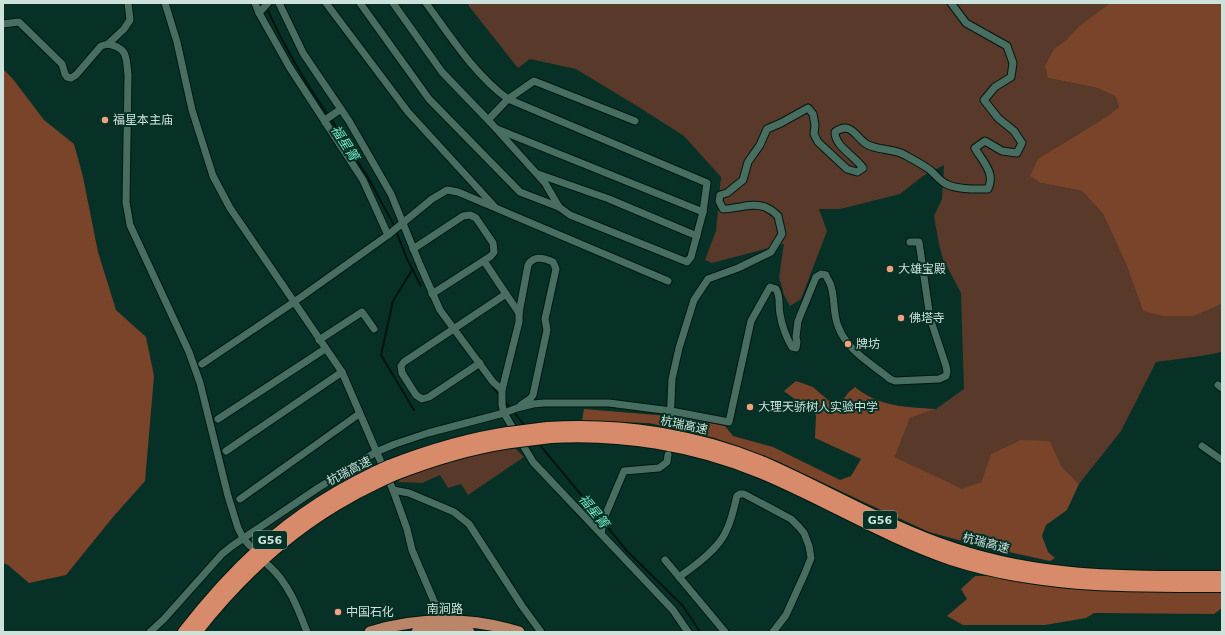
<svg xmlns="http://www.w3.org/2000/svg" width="1225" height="635" font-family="'DejaVu Sans','Noto Sans SC',sans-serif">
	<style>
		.green { fill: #59392a }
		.forest { fill: #7a442b }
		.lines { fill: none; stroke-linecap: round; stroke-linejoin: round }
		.stream { stroke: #00130d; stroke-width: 2 }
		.minor-casing { stroke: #001710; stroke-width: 9 }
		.trunk-casing { stroke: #001710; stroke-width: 13 }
		.motorway-casing { stroke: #001710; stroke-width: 14 }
		.minor { stroke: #476e61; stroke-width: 7 }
		.trunk { stroke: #ba8568; stroke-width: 11 }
		.motorway { stroke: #d78b6a; stroke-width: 12 }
		.motorway-bridge-casing { stroke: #001710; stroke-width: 14; stroke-linecap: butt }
		.motorway-bridge { stroke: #d78b6a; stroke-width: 12 }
		.poi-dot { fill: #f1a17d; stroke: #073126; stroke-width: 1.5 }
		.labels { text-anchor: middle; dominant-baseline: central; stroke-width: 4; stroke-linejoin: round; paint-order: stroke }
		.shield { fill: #073126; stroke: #92ada4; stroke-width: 1 }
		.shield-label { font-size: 11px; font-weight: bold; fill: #cde2da }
		.poi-label { font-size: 12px; fill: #cde2da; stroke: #073126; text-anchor: start }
		.street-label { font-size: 12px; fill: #cde2da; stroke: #073126 }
		.water-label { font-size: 13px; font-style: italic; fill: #76e6c5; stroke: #073126 }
	</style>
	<rect width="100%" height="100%" fill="#073126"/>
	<g class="green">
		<path d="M471 3H1110L1079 26 1067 39 1054 49 1048 78 1097 88 1115 96 1119 107 1106 117 1059 146 1041 183 1082 191 1103 214 1126 264 1143 311 1194 316 1222 304V352L1201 356 1156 362 1121 431 1079 484 1062 467 1050 441 991 454 981 482 962 490 895 457 910 418 936 409 964 389 961 293 943 259 939 244 934 216 942 199 944 165 923 176 900 194 840 209H819L827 231 801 299 790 306 784 295 779 277 784 244 712 263 705 260 716 231 721 177 684 136 637 106 576 69 530 59 518 68 468 5Z"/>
		<path d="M513 446 524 457 468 495 461 484 448 488 440 475 422 483 399 482V478L435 465Z"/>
	</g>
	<g class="forest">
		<path d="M1110 3H1222V304L1194 316H1164L1143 311 1126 264 1103 214 1082 191 1041 183 1030 176 1038 159 1106 117 1119 107 1115 96 1097 88 1048 78 1045 66 1054 49 1067 39 1079 26Z"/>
		<path d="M3 69 12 78 44 120 74 144 83 177 98 252 116 310 146 337 154 376 145 481 113 517 66 575 29 583 8 565 3 563Z"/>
		<path d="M796 381 813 387 837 408 848 393 855 387C879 407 906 407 936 409L910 418 895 457 962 489 981 482 991 454 1021 440 1050 441 1062 467 1079 484 1067 510 1046 525 1042 536 1048 552 1055 558 1050 561 977 545 929 532 866 503 777 461 715 438 649 423 582 421 584 409 680 417 725 426 733 436 773 447 840 480 851 476 861 459 815 438 816 415 784 391Z"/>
		<path d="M975 576H1003L1222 589V608L1214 614 1094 613 1086 618 1045 625H963L947 616 967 599 961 589Z"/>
	</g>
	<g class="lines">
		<g class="stream">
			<path d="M267 9C284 46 304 81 328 115"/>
			<path d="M331 119 370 181 395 227"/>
			<path d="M396 231 407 259 421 286"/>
			<path d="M412 270 393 301 381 355 414 410"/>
			<path d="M492 386 500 395"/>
			<path d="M505 401 525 426"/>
			<path d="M539 444 602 520"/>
			<path d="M605 524 627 551 683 606 700 632"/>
		</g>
		<g class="minor-casing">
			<g id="minor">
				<path d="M165 3 177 42 192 110 213 176 230 208 342 372 393 490 407 529 412 550 442 620"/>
				<path d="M255 3 259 13 290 68 363 180 388 235"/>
				<path d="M279 3 303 53 349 121 391 194 420 265 440 310 493 382 502 390V405L504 413 533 462 673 610 688 632"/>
				<path d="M326 3 408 112 494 206"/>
				<path d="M360 3 429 99 520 192 559 207"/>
				<path d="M393 3 442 72 491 123 545 183 559 207 570 215 687 262 691 257 703 212 707 183 508 99 488 120"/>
				<path d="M426 3C451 37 474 74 508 99L534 81 635 121"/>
				<path d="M259 13 268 3"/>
				<path d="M3 24 19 22 62 64 65 74 67 77 71 78 76 75 101 46 108 44 124 29 130 20 128 3"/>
				<path d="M108 44C128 48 126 57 128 75L126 202 130 225 189 352 200 383 228 496 238 528 243 538 250 546"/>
				<path d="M325 122V120L341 109"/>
				<path d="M497 129 703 212"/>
				<path d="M538 174 609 199 697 236"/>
				<path d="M413 249 463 216 470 215 476 218 493 243 494 252 491 256 432 294"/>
				<path d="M484 261 506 294"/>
				<path d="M319 340 362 312 374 329"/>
				<path d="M480 363 429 397 422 399 416 395 402 373 401 366 404 362 506 294 519 313"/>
				<path d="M202 364 294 302 388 235 432 199 447 190 458 192 668 281"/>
				<path d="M1218 385 1222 388"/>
				<path d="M502 390 519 322V313L528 265C534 255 544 258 553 262L556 269 545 319 547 330 533 395 530 399 521 405"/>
				<path d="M218 419 325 349"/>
				<path d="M670 423 672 379 679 348 694 300 708 279 738 268 771 252 782 234 778 216C775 213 770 209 765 207 752 202 737 209 723 209L719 201 720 195 727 193 743 180 748 162 760 145 767 129 781 123 808 108 813 114 815 125 814 134 818 142 847 169 857 172 863 168C855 156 835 147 835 132 852 120 856 139 868 145 878 150 893 149 903 154 912 159 922 164 930 170 935 174 940 181 946 184 959 190 975 189 988 189 996 173 982 161 975 148L985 141 1002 151 1017 153 1022 143 1014 131 998 118 984 100 995 87 1011 77 1013 63 1007 46 966 23 951 3"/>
				<path d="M1202 446 1222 460"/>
				<path d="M226 451 342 372"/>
				<path d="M393 490 409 493 454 512 469 524 522 606 541 632"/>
				<path d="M240 499 359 414"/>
				<path d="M601 533 605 516 624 471 659 468 667 462 668 455"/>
				<path d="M665 560 725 632"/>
				<path d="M268 565C288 582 298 608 307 632"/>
				<path d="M679 577C695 566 720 548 727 529 732 519 734 507 737 496L740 494H744L791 519 799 527 804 533 809 546 811 558 805 573 786 615 773 632"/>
				<path d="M150 632 164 619 222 554 232 546 318 488 376 452 395 444 428 433 504 413 517 408 533 404 544 403H609L671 411 729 422 751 321 770 287 776 289C781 297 778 305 780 314 782 326 786 337 792 347L796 348 797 342 796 337 798 321 816 277 821 274 826 275C827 279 830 282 831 286 835 299 833 314 838 326 847 351 871 363 890 379L895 381 939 379 946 376 947 372 946 366 930 318 919 242H910"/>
			</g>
		</g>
		<g class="trunk-casing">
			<g id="trunk">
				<path d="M370 632C418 617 471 617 519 632"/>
				<path d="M417 632 441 630 469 632"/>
			</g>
		</g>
		<g class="motorway-casing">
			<g id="motorway">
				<path d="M547 428C620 423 697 435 764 463 828 491 887 527 954 549 1043 579 1129 577 1222 577"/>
				<path d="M551 437C621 433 695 445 760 472 825 499 884 536 951 559 1041 588 1129 586 1222 586"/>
				<path d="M389 466C428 451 467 439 508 433"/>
				<path d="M393 475C431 460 470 448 511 442"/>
				<path d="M184 632C239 561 294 511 376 472"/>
				<path d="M196 632C247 567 305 516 380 481"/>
			</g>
		</g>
		<use href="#minor" class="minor"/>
		<use href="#trunk" class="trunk"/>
		<use href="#motorway" class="motorway"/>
		<g class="motorway-bridge-casing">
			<g id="motorway-bridge">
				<path d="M508 433 547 428"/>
				<path d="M511 442 551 437"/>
				<path d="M376 472 389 466"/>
				<path d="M380 481 393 475"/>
			</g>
		</g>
		<use href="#motorway-bridge" class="motorway-bridge"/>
	</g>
	<g class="poi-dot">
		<circle cx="105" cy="120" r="4"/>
		<circle cx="890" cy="269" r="4"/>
		<circle cx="901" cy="318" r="4"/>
		<circle cx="848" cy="344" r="4"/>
		<circle cx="750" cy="407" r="4"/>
		<circle cx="338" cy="612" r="4"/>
	</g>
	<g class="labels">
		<g class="shield">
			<rect x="863" y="511" width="34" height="18" rx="3"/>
			<rect x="253" y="531" width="34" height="18" rx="3"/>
		</g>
		<g class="shield-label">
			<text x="880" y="520">G56</text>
			<text x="270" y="540">G56</text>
		</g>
		<g class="poi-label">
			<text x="113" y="120">福星本主庙</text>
			<text x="898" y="269">大雄宝殿</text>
			<text x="909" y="318">佛塔寺</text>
			<text x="856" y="344">牌坊</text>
			<text x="758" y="407">大理天骄树人实验中学</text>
			<text x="346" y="612">中国石化</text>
		</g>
		<g class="street-label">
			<text transform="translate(684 425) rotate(12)">杭瑞高速</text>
			<text transform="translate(349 471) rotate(-27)">杭瑞高速</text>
			<text transform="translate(986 543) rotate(15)">杭瑞高速</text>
			<text x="445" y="609">南涧路</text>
		</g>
		<g class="water-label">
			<text transform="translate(345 143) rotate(57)">福星箐</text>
			<text transform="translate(594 511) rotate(51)">福星箐</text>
		</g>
	</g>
	<rect width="1225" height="635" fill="none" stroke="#cde2da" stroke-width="8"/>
</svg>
